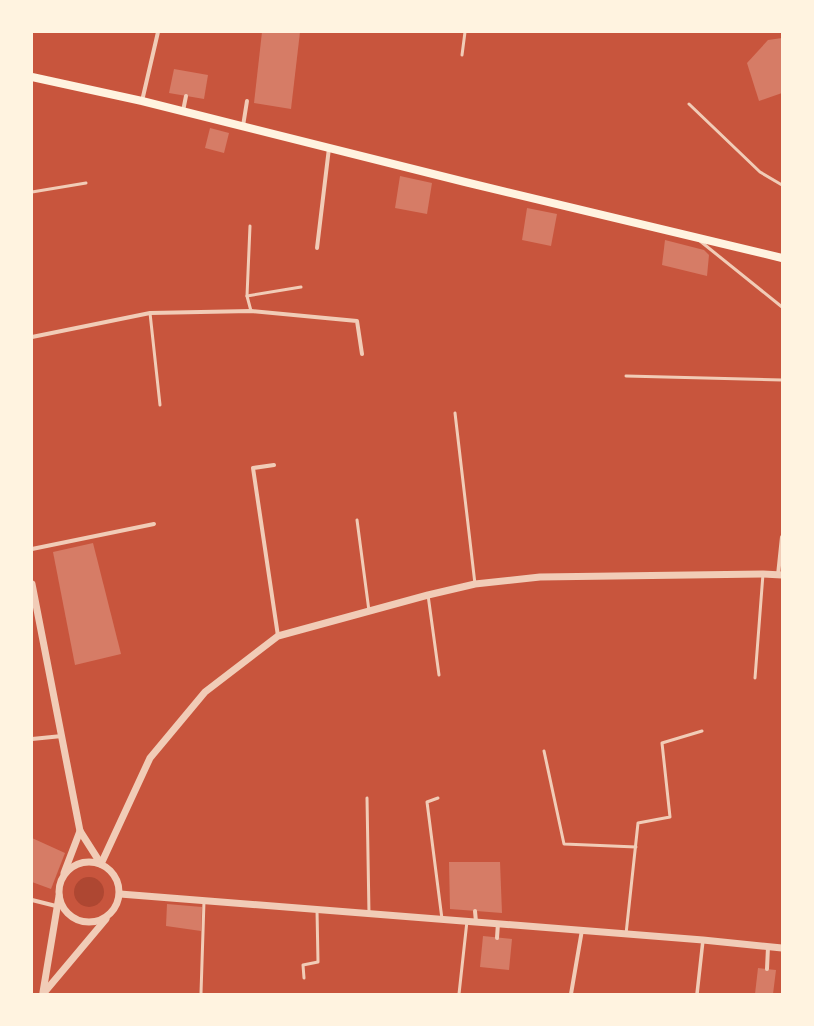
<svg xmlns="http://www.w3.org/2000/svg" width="814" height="1026" font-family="Rubik,sans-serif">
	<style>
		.green { fill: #ae4732 }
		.building { fill: #d67c66 }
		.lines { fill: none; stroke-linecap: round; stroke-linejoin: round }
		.service { stroke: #f1ccb7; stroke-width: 3 }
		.pedestrian { stroke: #f1ccb7; stroke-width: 3.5 }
		.minor { stroke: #f1ccb7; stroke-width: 4 }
		.tertiary { stroke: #f1ccb7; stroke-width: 7 }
		.secondary { stroke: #fff3e0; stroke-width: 8 }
	</style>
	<rect width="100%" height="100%" fill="#c8553d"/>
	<circle class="green" cx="89" cy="892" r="15"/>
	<g class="building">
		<path d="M262 32H300L291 109 254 103Z"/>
		<path d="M782 38V93L759 101 747 63 768 40Z"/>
		<path d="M174 69 208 75 204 99 169 93Z"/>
		<path d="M210 128 229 133 224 153 205 148Z"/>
		<path d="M400 176 432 183 427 214 395 208Z"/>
		<path d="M527 208 557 214 551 246 522 240Z"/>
		<path d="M665 240 704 250 709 255 707 276 662 265Z"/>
		<path d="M93 543 121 654 75 665 53 552Z"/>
		<path d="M32 838 65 853 51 889 32 882Z"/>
		<path d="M449 862H500L502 913 450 909Z"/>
		<path d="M167 904 202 907 201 931 166 926Z"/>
		<path d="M483 936 512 939 509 970 480 967Z"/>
		<path d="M758 968 776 970 773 994H755Z"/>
	</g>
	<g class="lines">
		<g class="service">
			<path d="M462 55 465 32"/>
			<path d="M689 104 760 172 782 185"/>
			<path d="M32 192 86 183"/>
			<path d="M250 226 247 296 251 311"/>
			<path d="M700 241 782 307"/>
			<path d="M247 296 301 287"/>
			<path d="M150 313 160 405"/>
			<path d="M626 376 782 380"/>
			<path d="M455 413 475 584"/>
			<path d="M357 520 369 611"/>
			<path d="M428 595 439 675"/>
			<path d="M755 678 763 574"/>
			<path d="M544 751 564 844 636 847"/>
			<path d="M367 798 369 914"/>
			<path d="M438 798 427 802 442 919"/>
			<path d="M626 934 638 823 670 817 662 743 702 731"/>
			<path d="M304 978 303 965 318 962 317 910"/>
			<path d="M201 993 204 901"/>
			<path d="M459 994 467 921"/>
		</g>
		<path class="pedestrian" d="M697 994 703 940"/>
		<g class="minor">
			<path d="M142 101 158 32"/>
			<path d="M183 111 186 96"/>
			<path d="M243 126 247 101"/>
			<path d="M317 248 329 148"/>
			<path d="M32 337 150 313 251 311 357 321 362 354"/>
			<path d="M274 465 253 468 278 636"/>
			<path d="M32 549 154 524"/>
			<path d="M778 575 782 537"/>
			<path d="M32 739 62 736"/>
			<path d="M32 900 56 906"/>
			<path d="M475 911 476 922"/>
			<path d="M497 938 498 923"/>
			<path d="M767 969 768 947"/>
			<path d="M571 994 582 930"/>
		</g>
		<g class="tertiary">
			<path d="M32 584 80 831 101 864"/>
			<circle cx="89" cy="892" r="30"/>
			<path d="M101 864 150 758 205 692 278 636 428 595 475 584 540 577 763 574 782 575"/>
			<path d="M64 873 80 831"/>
			<path d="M120 894 703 940 782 948"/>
			<path d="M43 992 59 896"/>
			<path d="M43 994 106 919"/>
		</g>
		<path class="secondary" d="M32 77 142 101 465 182 782 258"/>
	</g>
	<rect width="814" height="1026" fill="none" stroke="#fff3e0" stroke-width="66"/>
</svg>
